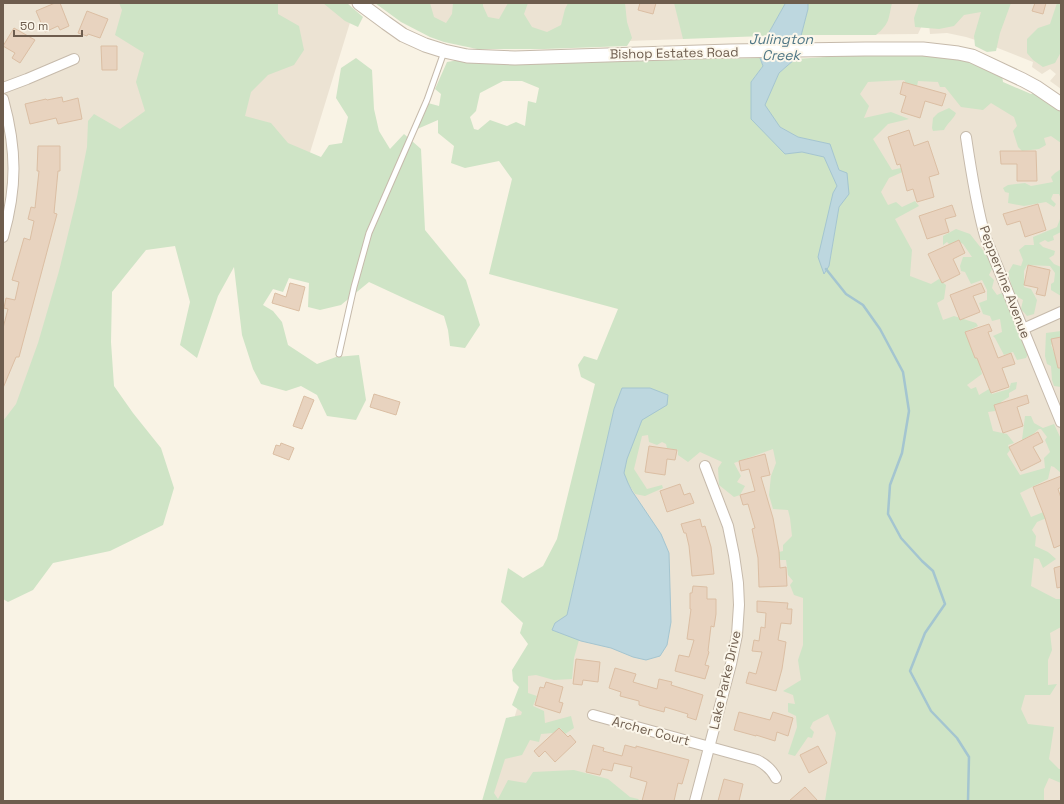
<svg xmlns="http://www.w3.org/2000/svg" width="1064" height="804" font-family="'Space Grotesk',sans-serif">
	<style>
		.residential { fill: #ece3d3 }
		.green { fill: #cfe4c6; fill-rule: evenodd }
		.water { fill: #bdd7df; stroke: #a4c5d0 }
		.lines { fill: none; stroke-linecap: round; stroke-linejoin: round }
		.stream { stroke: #a4c5d0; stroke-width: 2.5 }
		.building { fill: #e8d3bf; stroke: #dbbea3 }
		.service-casing { stroke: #c6baab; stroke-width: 7 }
		.minor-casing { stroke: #c6baab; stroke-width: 12 }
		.tertiary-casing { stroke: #c6baab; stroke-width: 15 }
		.service { stroke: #fff; stroke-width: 5 }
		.minor { stroke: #fff; stroke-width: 10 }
		.tertiary { stroke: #fff; stroke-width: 13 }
		.labels { text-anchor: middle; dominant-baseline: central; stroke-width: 4; stroke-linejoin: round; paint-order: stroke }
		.street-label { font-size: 13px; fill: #6e5d4e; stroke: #fcf7eb }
		.water-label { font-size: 14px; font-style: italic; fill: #4e7685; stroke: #fcf7eb }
	</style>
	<rect width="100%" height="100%" fill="#f9f3e5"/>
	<g class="residential">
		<path d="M3 3H337L352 16 296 198 106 145 3 520Z"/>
		<path d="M380 3H683V39L574 43 485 44Z"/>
		<path d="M808 3H1061V89L1050 81 1056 74 1050 69 1042 74 1032 67 1033 62 985 43 966 37 947 33 930 34 929 24 923 23 918 34 801 35 808 9Z"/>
		<path d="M895 77 932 80 979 93 1061 138V801H490L620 356 690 87Z"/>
	</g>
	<g class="green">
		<path d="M119 3H278V14L299 26 304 50 294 65 268 75 251 92 245 116 271 123 288 143 321 157 329 145 342 143 348 117 336 98 341 68 356 58 372 70 374 109 379 131 390 149 404 134 421 149 425 230 466 280 480 325 465 348 450 346 448 330 444 316 410 301 369 282 341 305 320 310 308 307 309 283 289 278 283 292 273 289 263 305 273 311 282 322 288 345 317 364 336 357 359 355 366 400 356 420 327 416 317 395 301 386 286 391 261 384 253 369 242 335 234 267 218 296 197 358 180 345 190 302 175 246 146 250 112 292 111 342 114 386 133 413 161 448 174 488 163 525 110 551 53 563 33 590 8 602 3 599V421L16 404 38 343 59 271 77 197 87 147 88 121 94 114 120 129 145 111 136 82 144 53 115 35 122 10Z"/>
		<path d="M323 3H347L363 17 358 27 345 21Z"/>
		<path d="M375 3H430L434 17 446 23 452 14 453 3H483V6L488 17 499 19 508 3H528L524 14 532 27 547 32 561 25 565 9 568 3H625L627 22 632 38 627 46 544 49H477L444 42 430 37 401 22Z"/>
		<path d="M674 3H784L785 4 767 36 683 39Z"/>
		<path d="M808 3H892C888 20 890 23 876 35H801L808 9Z"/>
		<path d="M919 3H1011L1000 33 996 51 987 52 975 46 974 36 981 12 964 15 954 26 939 29 915 27 914 18Z"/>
		<path d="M1057 3H1061V52L1055 63 1043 67 1033 60 1027 53V39L1038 28 1050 24Z"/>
		<path d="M904 52 970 61 1002 75 1003 82 1031 94 1035 92 1061 109V143L1051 136 1044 138 1046 145 1039 149 1022 151 1018 147 1013 131 1017 126 1014 117 991 103 983 110 961 107 945 87H940L938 82 918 81 917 86 906 83 904 80 868 82 860 94 869 106 864 118 891 112 909 119 888 124 873 139 892 170 905 167 907 170 889 178 881 192 888 205 896 202 902 207 915 201 919 206 895 219 912 250 910 276 931 284 939 279 946 285 944 299 937 303 943 320 954 316 976 323 978 326 965 332 977 359 995 354 990 361 981 370 982 374 967 385 971 389 976 387 979 395 989 389 992 394 1009 389 1011 383 1017 382 1016 389 1009 393V397L1001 402V406L995 409V411L988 412 993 431 1007 434 1014 443 1008 445 1010 450 1007 454 1020 475 1045 468 1044 458 1050 452 1045 440 1047 437 1041 429H1039L1032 435 1022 440 1025 416H1031L1034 423 1043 428 1054 424 1061 439V473L1054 467 1051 466 1048 479 1020 493 1031 517 1061 505V512L1037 522 1032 530 1036 536 1035 546 1048 552 1056 559 1043 568 1039 559 1034 558 1031 586 1056 599H1061V627L1050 633 1052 650 1048 660V685L1057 684 1050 695H1025L1021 709 1028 724 1054 727 1049 759 1059 769H1061V783L1049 778 1044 789V801H825L836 733 828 714 813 722 810 728 814 732 812 738 808 737 795 756 788 754 797 727 796 716 788 712V703L795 704 793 695 783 691 801 680 798 660 803 645V598L794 595 790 585 793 581 788 575 786 560H776L779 552 783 551V545L792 536 790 518 788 510 773 509 769 495 771 476 776 463 773 449 734 463 741 476 737 482 745 486 740 495 734 497 719 485 718 468 722 462 700 452 688 462 678 455V450L667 448 666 444 662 442 657 445 649 442 648 435 642 436 634 469 647 489 662 485 663 488 645 496 635 494 628 483 624 473 627 459 642 419 667 405 650 388H622L614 409 567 615 555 623 552 630 579 640 574 658 572 679 554 680 536 675 528 676V693L537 696 533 706 544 711 545 723 571 716 574 728 565 734 560 728 553 733 541 734 539 742 530 740 522 755 505 759 494 793 498 799 508 780 526 783 533 772 574 770 608 779 630 797 638 799 640 801H482L506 718 521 715 522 712 512 705 519 687 513 681 512 670 528 644 520 633 523 623 501 602 508 568 523 578 543 566 557 539 595 384 581 377 578 365 584 356 597 360 618 309 489 274 512 179 499 161 465 168 451 163 454 146 438 133V120L415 130 428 103 439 106 441 94 435 89 447 62 459 60 490 64 760 58 763 66 751 82 785 154 802 152 824 157 837 186 833 193 829 266 839 207 848 194 830 144 798 137 779 126 765 105 779 73 795 59ZM503 81H522L539 88 536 103 528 101 525 126 516 122 507 126 490 120 478 130 474 129 470 117 476 111 480 93Z"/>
		<path d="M949 108 956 113C953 120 948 122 944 130L933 131 932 128 933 118 938 113Z"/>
		<path d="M1061 169V199L1059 194H1053L1051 199 1056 204 1054 207 1046 202 1024 206 1008 203 1009 193 1005 192 1003 188 1008 185 1025 183 1031 186 1053 182 1051 177 1055 173Z"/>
		<path d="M1061 218V232L1053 236 1054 240 1048 242 1045 240 1039 243 1043 247 1055 251 1054 255 1049 258 1054 264 1061 267V296L1051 290V284L1054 282 1055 273 1050 266 1027 265 1024 271V287L1031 289 1037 300 1034 314 1027 316 1021 309 1023 300 1014 295 1008 273 1013 264 1021 266 1023 260 1019 250 1025 245H1034L1033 237 1057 227 1060 219Z"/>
		<path d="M956 229 970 234 985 253 993 267 989 275 994 280 992 288 997 295 1002 293 1028 354 1026 358 1017 360 1013 352 1004 355 995 338 993 336 1002 332 1000 319 992 321 990 316 983 314 979 303 987 300V290L982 280 971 284 965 272 961 271 960 266 963 257H972L963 244 959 242 951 246 947 242 943 245V236Z"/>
		<path d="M1061 331V338L1051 345 1061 370V387L1054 386 1052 380 1051 366 1047 364 1045 356 1046 333Z"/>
	</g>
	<g class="water">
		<path d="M784 3H808V9L795 59 779 73 765 105 780 127 798 137 830 144 839 170 847 173 849 194 839 207 829 266 824 274 818 257 833 193 837 186 824 157 802 152 785 154 751 119V82L763 66 760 58 767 36 785 4Z"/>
		<path d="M622 388H650L668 395 667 405 642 420 627 459 624 473 628 483 632 491 661 534 669 553 671 622 667 645 660 656 646 660 633 657 611 648 581 641 552 630 555 623 567 615 614 409Z"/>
	</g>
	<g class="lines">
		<path class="stream" d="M826 269 846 294 863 305 880 329 903 372 909 411 902 453 890 485 888 514 901 538 922 561 933 571 945 604 925 633 910 671 931 711 957 738 969 757 968 801"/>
	</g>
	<g class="building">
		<path d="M55 3H60L69 26 60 30 58 26 45 32 36 11Z"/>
		<path d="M640 3H656L653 14 638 10Z"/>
		<path d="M1035 3H1046L1043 14 1032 11Z"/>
		<path d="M87 11 108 19 100 38 88 34 87 36 78 33Z"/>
		<path d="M14 28 35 40 20 63 12 58 15 53 3 46Z"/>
		<path d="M101 46H117V70H102Z"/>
		<path d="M903 82 946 94 942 106 925 101 920 118 901 112 906 96 900 94Z"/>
		<path d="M62 97 63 102 78 98 82 119 58 124 56 118 30 124 25 104 46 99 47 100Z"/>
		<path d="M909 130 914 146 928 141 939 174 929 177 934 197 917 202 913 189 907 191 900 164 897 165 888 137Z"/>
		<path d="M38 146H60V171H58L54 213 57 214 19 357H16L3 388V328L8 309 4 308 6 298 15 300 19 282 12 280 24 238 30 240 34 221 28 219 31 207 35 208 39 171H37Z"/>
		<path d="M1000 151H1036L1037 181H1017V164H1001Z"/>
		<path d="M1038 204 1046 230 1025 237 1020 221 1007 225 1003 214Z"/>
		<path d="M952 205 956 216 945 219 949 232 927 239 919 216Z"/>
		<path d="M959 240 965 253 953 259 960 274 942 283 928 254Z"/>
		<path d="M1028 265 1050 270 1045 296 1036 294 1038 288 1024 285Z"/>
		<path d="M290 283 305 287 299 311 272 303 275 293 286 297Z"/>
		<path d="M981 283 985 292 973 296 980 312 960 320 950 295Z"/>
		<path d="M989 324 992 331 988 332 998 358 1011 353 1015 364 1002 368 1009 387 991 393 977 358H975L965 332Z"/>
		<path d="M1061 337V368H1058L1051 339Z"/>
		<path d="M374 394 400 402 396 415 370 407Z"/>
		<path d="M1027 395 1029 403 1017 407 1023 426 1003 433 994 405Z"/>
		<path d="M304 396 314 400 302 429 293 426Z"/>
		<path d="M1038 432 1043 442 1033 447 1041 461 1021 471 1009 447Z"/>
		<path d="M281 443 294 448 289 460 273 454 276 445 280 446Z"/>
		<path d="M649 446 677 450 675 460 667 459 665 475 645 472Z"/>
		<path d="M765 454 770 475 761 477 773 518 779 551 780 568 786 567 787 586 759 587 758 558 752 529 755 528 748 504 743 505 740 495 755 491 749 469 741 471 739 461Z"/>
		<path d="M1061 476V487L1058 489 1061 498V545L1054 548 1045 518 1033 487Z"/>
		<path d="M680 484 684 495 690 493 694 503 667 512 660 491Z"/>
		<path d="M700 519 702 527 705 526 711 547 714 574 692 576 689 546 686 533H684L681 524Z"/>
		<path d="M1061 566V587L1057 588 1054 568Z"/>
		<path d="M693 586 707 587V599H716V614L714 627 711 626 708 651 709 652 705 665 709 666 705 679 675 671 679 655 689 657 694 640 687 639 691 609H690V593H692Z"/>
		<path d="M757 601 788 603 787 609H792L791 624 781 623 778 640 786 642 782 669 776 691 746 683 749 672 756 674 762 652 752 651 754 640 759 641 761 627 765 628 766 613 757 612Z"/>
		<path d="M576 659 600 662 598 682 583 680 582 685 573 684Z"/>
		<path d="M615 668 636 674 633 682 657 689 659 679 672 682 671 685 703 695 696 720 687 717 688 714 665 707 664 712 649 708 639 705V701L620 696 621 692 609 688Z"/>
		<path d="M546 682 563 687 559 702 563 703 560 713 535 705 540 687 544 688Z"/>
		<path d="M739 712 770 720 773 712 793 718 788 736 777 732 775 741 756 735V736L734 730Z"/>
		<path d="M559 728 568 737 570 735 576 742 555 762 545 751 539 757 534 751Z"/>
		<path d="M593 745 604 748 603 751 622 756 625 745 636 748V746L689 760 682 784 678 783 674 801H642L647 782 630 777 632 767 614 763 612 771 602 769 600 775 586 772Z"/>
		<path d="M818 746 827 763 809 773 800 755Z"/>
		<path d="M724 779 743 784 739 801H718Z"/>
		<path d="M805 787 818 801H789Z"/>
	</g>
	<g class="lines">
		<g class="service-casing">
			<path id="service" d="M339 354 354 287 369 233 427 100 444 52"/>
		</g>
		<g class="minor-casing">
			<g id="minor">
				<path d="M3 88 27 79 74 59"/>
				<path d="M3 99C17 150 17 187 3 237"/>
				<path d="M966 137C971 171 976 204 985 236L1061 422"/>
				<path d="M1023 329 1061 312"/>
				<path d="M593 715 757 760C765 764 772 770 776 778"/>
				<path d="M695 801 731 664 737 635 739 605 738 583 734 555 728 526 705 466"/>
			</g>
		</g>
		<g class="tertiary-casing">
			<path id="tertiary" d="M359 3 386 23 403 35 425 45 444 51 467 56 515 58 730 51 865 49H923L958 53 972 56 1023 80 1036 87 1061 104"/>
		</g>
		<use href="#service" class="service"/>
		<use href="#minor" class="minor"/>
		<use href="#tertiary" class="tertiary"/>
	</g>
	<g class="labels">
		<g class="street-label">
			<text transform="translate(674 53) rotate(-1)">Bishop Estates Road</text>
			<text transform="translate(1005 282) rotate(69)">Peppervine Avenue</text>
			<text transform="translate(725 680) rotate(-77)">Lake Parke Drive</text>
			<text transform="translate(651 731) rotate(15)">Archer Court</text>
		</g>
		<g class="water-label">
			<text x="781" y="39">Julington<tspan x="781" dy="16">Creek</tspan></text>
		</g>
	</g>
	<rect width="1064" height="804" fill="none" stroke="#6e5d4e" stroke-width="8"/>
	<path d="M14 30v6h68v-6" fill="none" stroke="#6e5d4e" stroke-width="2"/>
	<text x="20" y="30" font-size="12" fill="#6e5d4e" stroke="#fcf7eb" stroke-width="3" paint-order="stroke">50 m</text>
</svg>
